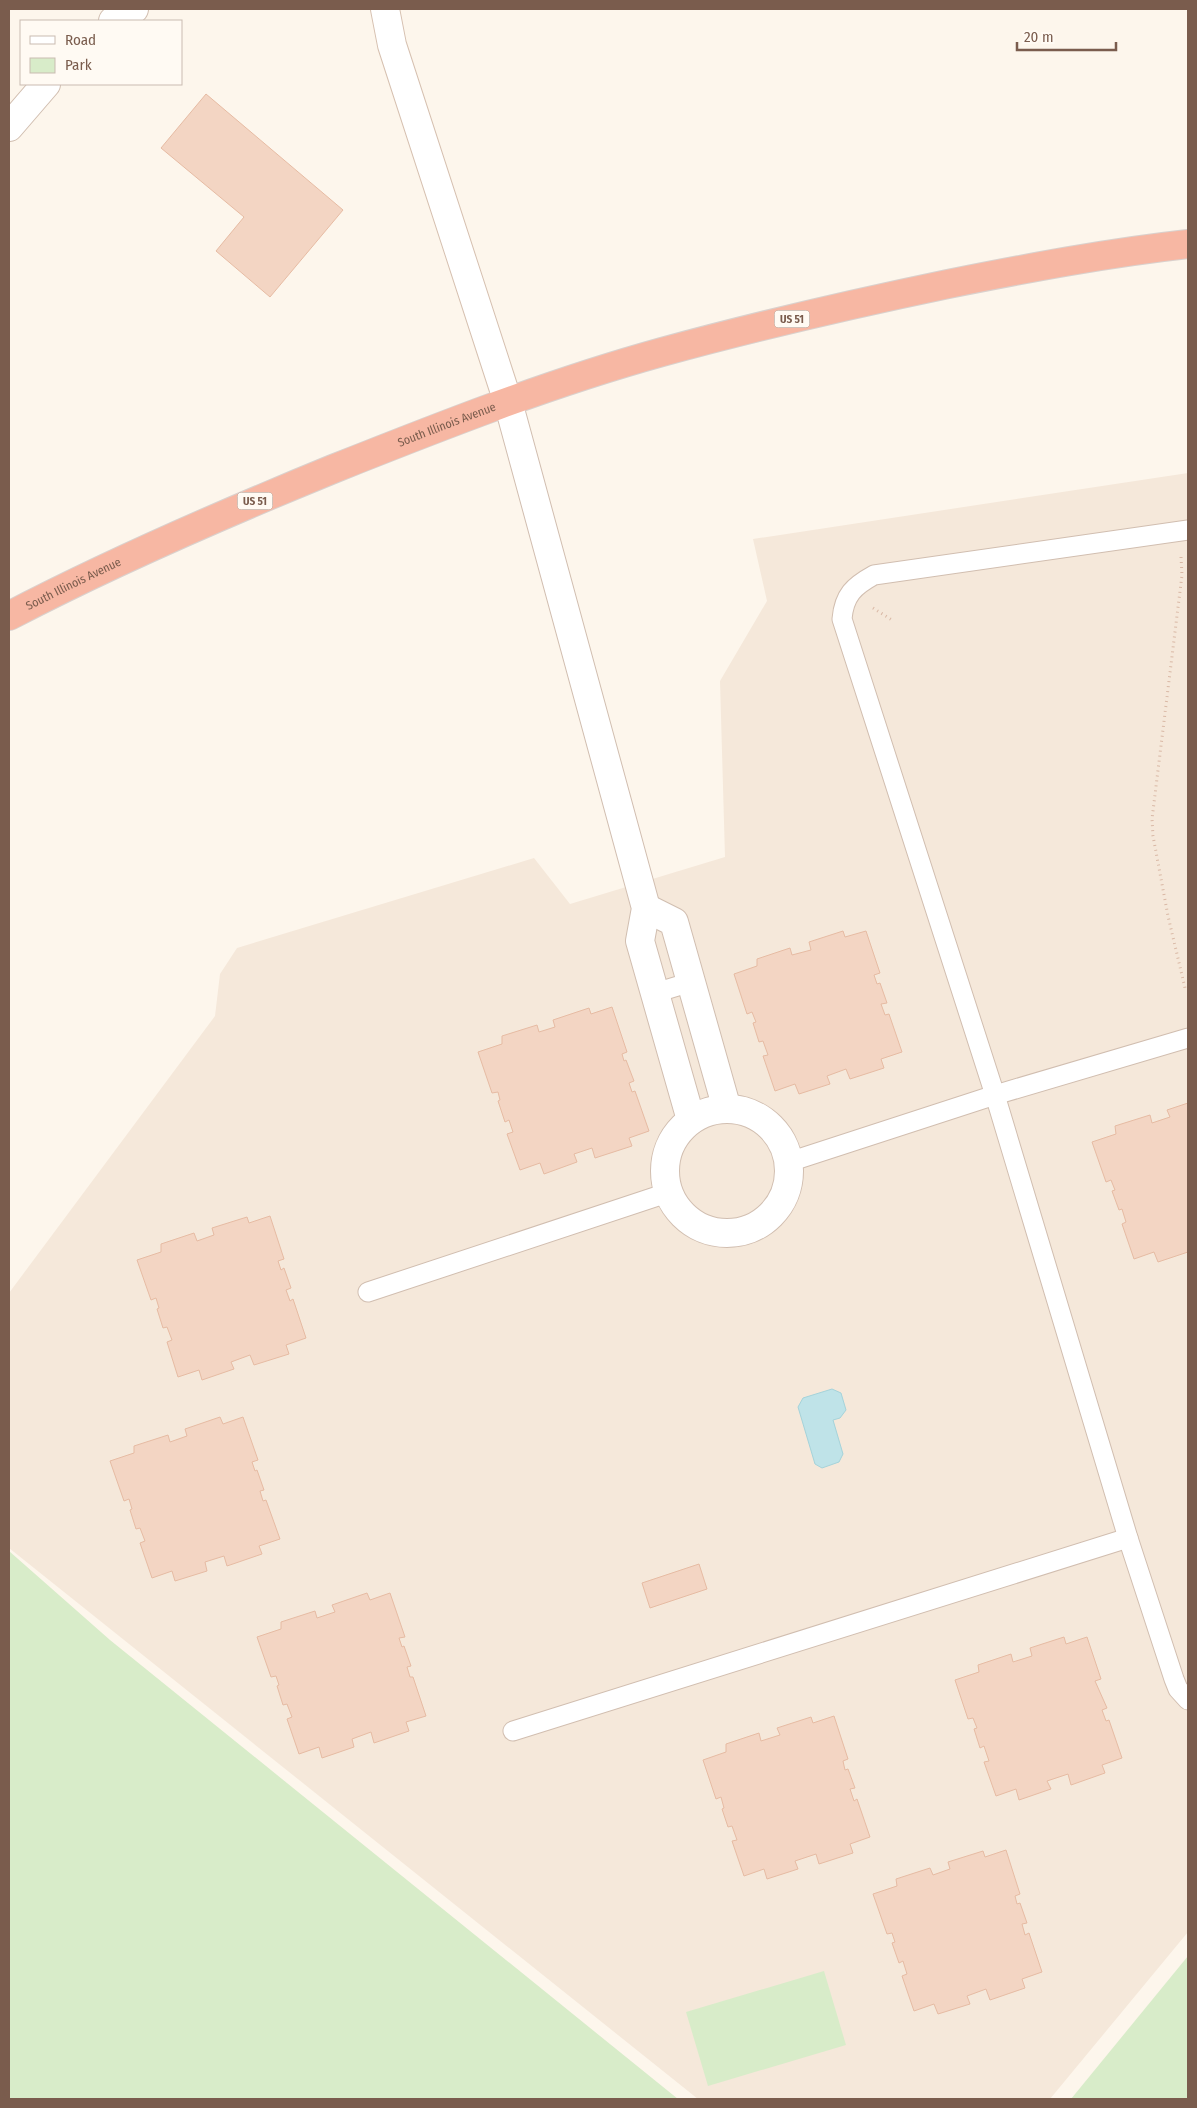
<svg xmlns="http://www.w3.org/2000/svg" width="1197" height="2108" font-family="'Fira Sans Condensed',sans-serif">
	<style>
		.residential { fill: #f5e8da }
		.green { fill: #d8ecc9 }
		.water { fill: #bfe3e8; stroke: #a5d3da }
		.building { fill: #f3d5c3; stroke: #e6bba3 }
		.lines { fill: none; stroke-linecap: round; stroke-linejoin: round }
		.lane-casing { stroke: #d1beb0; stroke-width: 21 }
		.street-casing { stroke: #d1beb0; stroke-width: 30 }
		.secondary-casing { stroke: #d6c0b0; stroke-width: 30 }
		.highway-casing { stroke: #dad1cd; stroke-width: 30 }
		.path { stroke: #d9b8a5; stroke-width: 3; stroke-dasharray: 1 4; stroke-linecap: butt }
		.lane { stroke: #fff; stroke-width: 19 }
		.street { stroke: #fff; stroke-width: 28 }
		.secondary { stroke: #fff; stroke-width: 28 }
		.highway { stroke: #f7b7a3; stroke-width: 28 }
		.labels { text-anchor: middle; dominant-baseline: central; stroke-width: 4.5; stroke-linejoin: round; paint-order: stroke }
		.shield { fill: #fffaf3; stroke: #a28b7f; stroke-width: 1 }
		.shield-label { font-size: 11px; font-weight: bold; fill: #7a5c4d }
		.street-label { font-size: 12px; fill: #7a5c4d; stroke: #fffaf3 }
	</style>
	<rect width="100%" height="100%" fill="#fdf6ec"/>
	<path class="residential" d="M1188 473V1932L1050 2099H698L9 1548V1293L215 1016 220 974 237 948 534 858 570 904 725 857 720 681 767 601 753 539Z"/>
	<g class="green">
		<path d="M9 1551 110 1640 678 2099H9Z"/>
		<path d="M1188 1956V2099H1071Z"/>
		<path d="M824 1971 846 2045 708 2086 686 2012Z"/>
	</g>
	<path class="water" d="M832 1389 841 1393 846 1410 840 1418 833 1420 843 1454 839 1462 822 1468 815 1464 798 1407 803 1398Z"/>
	<g class="building">
		<path d="M206 94 343 210 270 297 216 251 244 217 161 148Z"/>
		<path d="M843 931 845 937 866 931 880 973 874 975 877 984 880 983 887 1003 881 1004 885 1015 889 1014 902 1052 881 1059 884 1068 850 1079 846 1069 827 1076 830 1084 799 1094 795 1084 775 1091 763 1056 768 1055 763 1041 759 1042 753 1023 756 1022 752 1012 747 1014 734 974 757 966V959L790 948 792 955 811 950 809 942Z"/>
		<path d="M612 1007 627 1052 622 1054 624 1061 626 1060 634 1081 629 1083 632 1092 635 1091 649 1131 629 1138 632 1146 595 1158 592 1148 574 1154 577 1162 544 1174 540 1163 520 1170 507 1134 513 1132 509 1120 505 1122 498 1101 500 1100 498 1092 492 1093 478 1052 502 1044V1036L537 1025 539 1032 555 1027 553 1020 589 1008 591 1014Z"/>
		<path d="M1188 1103V1252L1158 1262 1154 1252 1134 1259 1122 1224 1126 1222 1122 1209 1119 1210 1112 1191 1115 1190 1111 1180 1106 1182 1092 1142 1116 1134 1115 1126 1150 1115 1152 1123 1170 1117 1167 1110Z"/>
		<path d="M270 1216 284 1259 278 1261 281 1270 284 1268 291 1288 286 1290 290 1301 293 1299 306 1338 286 1345 289 1354 254 1365 250 1355 231 1362 234 1369 202 1380 199 1370 178 1377 167 1342 172 1340 167 1327 163 1328 157 1309 159 1308 156 1298 151 1300 137 1260 161 1252V1244L194 1233 197 1241 214 1235 212 1228 247 1217 249 1223Z"/>
		<path d="M220 1417 223 1424 243 1417 258 1460 252 1462 255 1471 257 1470 264 1490 260 1491 263 1501 266 1500 280 1539 259 1546 262 1554 227 1566 224 1556 205 1562 207 1571 175 1581 172 1571 152 1578 140 1543 145 1541 140 1528 136 1529 130 1510 132 1509 129 1499 124 1501 110 1461 134 1453V1446L168 1435 170 1442 187 1436 185 1429Z"/>
		<path d="M699 1564 707 1589 650 1608 642 1583Z"/>
		<path d="M367 1593 370 1600 390 1593 405 1637 399 1638 402 1647 404 1646 411 1666 407 1667 410 1677H413L426 1716 406 1722 409 1731 374 1743 371 1732 352 1739 354 1747 322 1758 319 1747 299 1754 287 1719 292 1717 287 1704 283 1705 277 1686 279 1685 276 1676 271 1677 257 1637 281 1629V1622L315 1611 317 1618 335 1612 332 1605Z"/>
		<path d="M1064 1637 1066 1644 1087 1637 1101 1679 1095 1681 1107 1708 1102 1710 1106 1721 1109 1720 1122 1758 1102 1765 1105 1773 1071 1785 1068 1774 1047 1781 1051 1789 1019 1800 1016 1789 996 1796 984 1762 989 1761 984 1746 980 1748 974 1729 977 1728 973 1718 968 1719 955 1680 979 1672 978 1665 1011 1654 1013 1662 1032 1656 1030 1648Z"/>
		<path d="M834 1716 848 1759 843 1761 845 1770 848 1769 855 1788 850 1789 854 1801 857 1799 870 1837 850 1844 853 1853 819 1864 816 1854 795 1861 798 1869 767 1879 764 1869 744 1876 732 1841 737 1840 732 1826 728 1827 722 1809 724 1808 721 1797 716 1799 703 1760 726 1752V1744L759 1733 761 1741 780 1735 777 1728 811 1717 813 1723Z"/>
		<path d="M1006 1850 1020 1894 1015 1896 1017 1904 1020 1903 1027 1923 1022 1924 1025 1935 1029 1933 1042 1972 1022 1979 1025 1988 990 2000 986 1989 967 1996 970 2004 938 2014 934 2004 914 2011 902 1976 907 1974 903 1961 899 1963 892 1943 895 1942 892 1933 887 1934 873 1894 897 1886 896 1879 930 1868 933 1875 950 1869 948 1862 983 1851 985 1857Z"/>
	</g>
	<g class="lines">
		<g class="lane-casing">
			<g id="lane">
				<path d="M1188 530 874 575C854 586 844 595 842 619L995 1095 1128 1538 1174 1679 1178 1689 1188 1700"/>
				<path d="M655 993 691 982"/>
				<path d="M789 1162 995 1095 1188 1038"/>
				<path d="M368 1292 670 1192"/>
				<path d="M513 1731 1128 1538"/>
			</g>
		</g>
		<g class="street-casing">
			<g id="street">
				<path d="M113 21 134 9"/>
				<path d="M9 127 46 84"/>
				<path d="M508 402 646 908 640 941 691 1120"/>
				<path d="M646 908 674 922 727 1109"/>
				<circle cx="727" cy="1171" r="62"/>
			</g>
		</g>
		<g class="secondary-casing">
			<path id="secondary" d="M385 9 392 45 508 402"/>
		</g>
		<g class="highway-casing">
			<g id="highway">
				<path id="s1" d="M9 616C114 561 223 514 333 469 441 426 550 383 662 352 757 326 852 304 948 284 1028 268 1107 253 1188 244"/>
			</g>
		</g>
		<g class="path">
			<path d="M1181 557 1182 575 1152 819 1153 836 1168 916 1185 988"/>
			<path d="M873 608 892 620"/>
		</g>
		<use href="#lane" class="lane"/>
		<use href="#street" class="street"/>
		<use href="#secondary" class="secondary"/>
		<use href="#highway" class="highway"/>
	</g>
	<g class="labels">
		<g class="shield">
			<rect x="774.5" y="310.5" width="35" height="17" rx="4"/>
			<rect x="237.5" y="492.5" width="35" height="17" rx="4"/>
		</g>
		<g class="shield-label">
			<text x="792" y="319">US 51</text>
			<text x="255" y="501">US 51</text>
		</g>
		<g class="street-label">
			<text stroke="none"><textPath href="#s1" startOffset="478">South Illinois Avenue</textPath></text>
			<text stroke="none"><textPath href="#s1" startOffset="72">South Illinois Avenue</textPath></text>
		</g>
	</g>
	<rect width="1197" height="2108" fill="none" stroke="#7a5c4d" stroke-width="20"/>
	<rect x="20" y="20" width="162" height="65" fill="#fffaf3" stroke="#cabbb1"/>
	<rect x="30" y="36" width="25" height="8" fill="#ffffff" stroke="#cabbb1"/>
	<text x="65" y="45" font-size="15" fill="#7a5c4d">Road</text>
	<rect x="30" y="58" width="25" height="15" fill="#d8ecc9" stroke="#cabbb1"/>
	<text x="65" y="70" font-size="15" fill="#7a5c4d">Park</text>
	<path d="M1017 42v8h99v-8" fill="none" stroke="#7a5c4d" stroke-width="2.5"/>
	<text x="1024" y="42" font-size="15" fill="#7a5c4d" stroke="#fffaf3" stroke-width="4" paint-order="stroke">20 m</text>
</svg>
